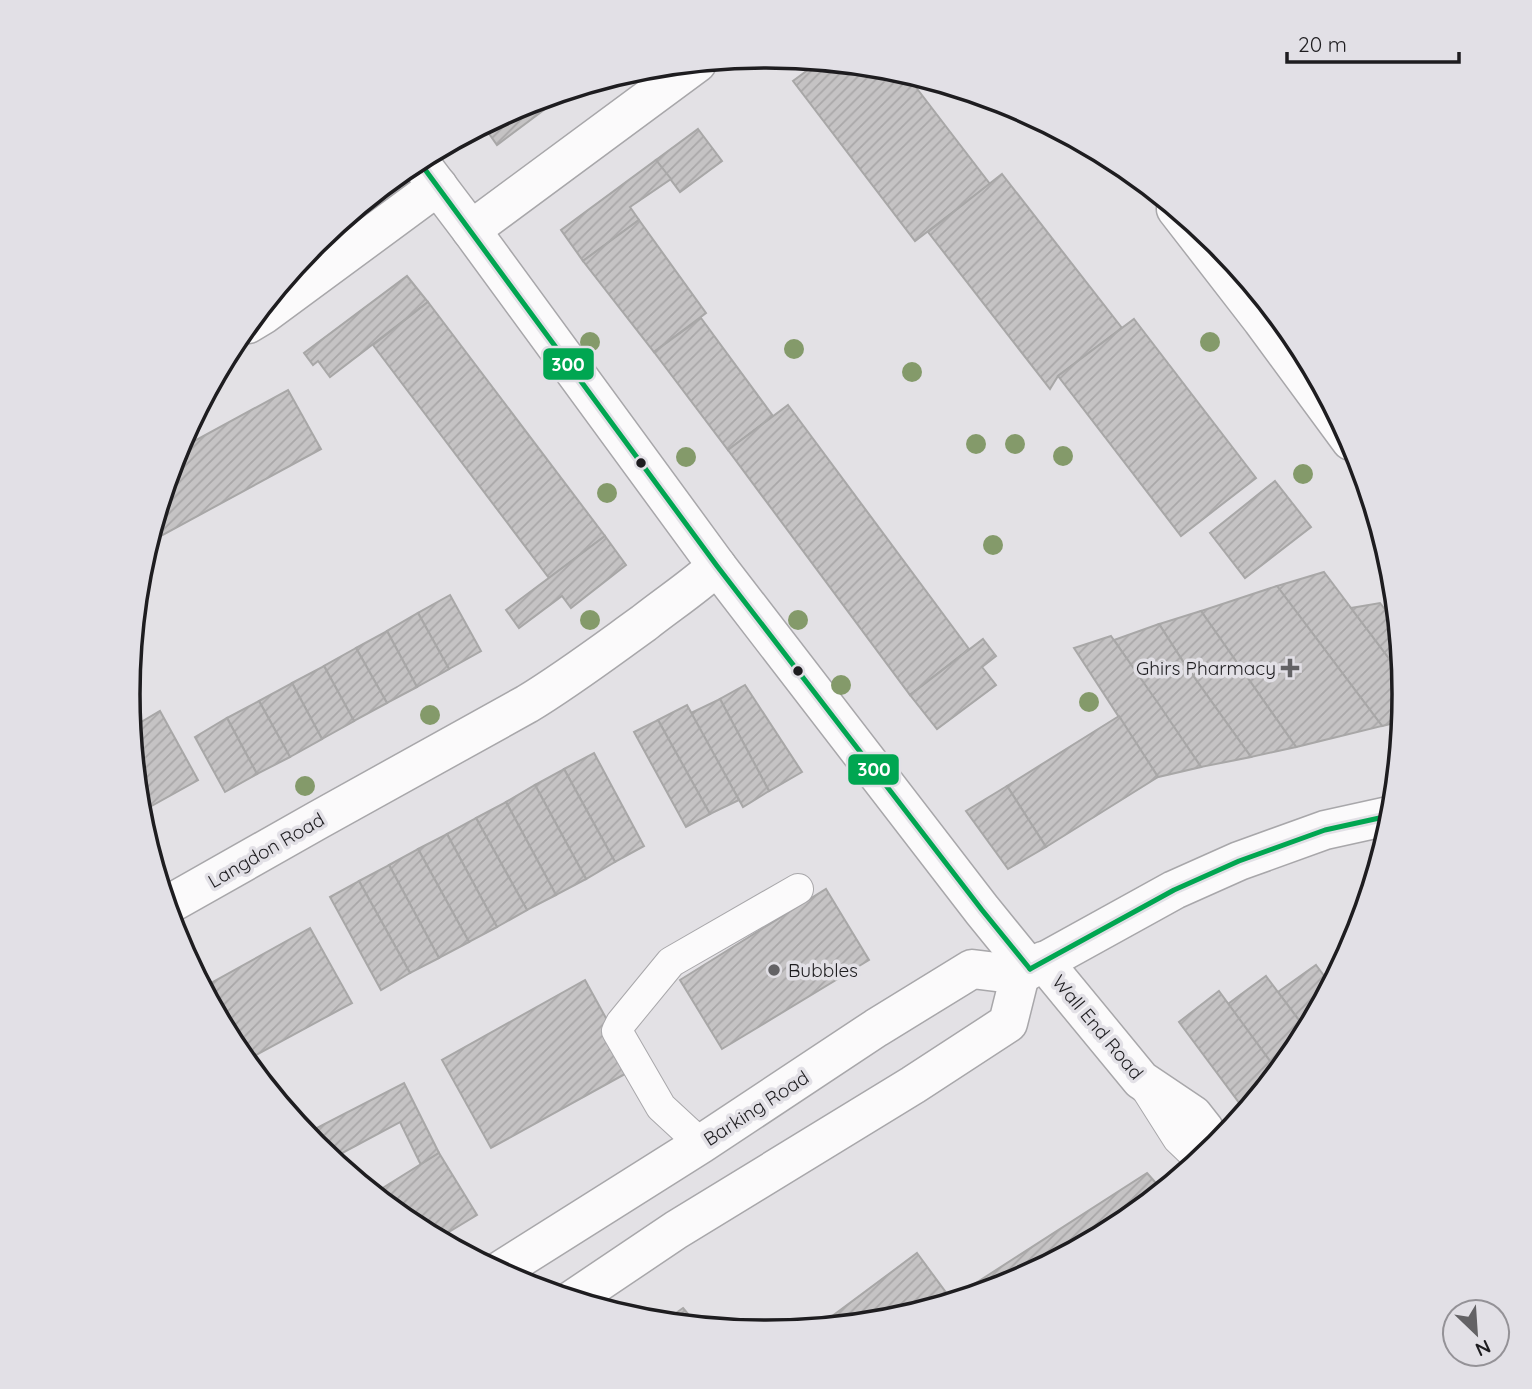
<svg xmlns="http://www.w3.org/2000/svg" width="1532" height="1389" font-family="Quicksand,sans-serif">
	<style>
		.building { fill: url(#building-hatch); stroke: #a8a7a7; stroke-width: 2 }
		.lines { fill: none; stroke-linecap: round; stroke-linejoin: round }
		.service-casing { stroke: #a8a7aa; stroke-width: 32 }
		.minor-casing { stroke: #a8a7aa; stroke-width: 41 }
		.primary-casing { stroke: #a8a7aa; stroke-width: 41 }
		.service { stroke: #fbfafb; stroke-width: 30 }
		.minor { stroke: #fbfafb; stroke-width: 38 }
		.primary { stroke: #fbfafb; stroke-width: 38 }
		.bus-1-casing { stroke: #e2e0e6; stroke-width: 10 }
		.bus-1 { stroke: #00a651; stroke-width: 5 }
		.tree { fill: #849a6a }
		.bus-dot { fill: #1e1d20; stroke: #e2e0e6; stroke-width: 2.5 }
		.poi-dot { fill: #636265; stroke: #e2e0e6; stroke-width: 2.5 }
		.labels { text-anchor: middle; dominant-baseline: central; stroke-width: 7; stroke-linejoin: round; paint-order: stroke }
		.poi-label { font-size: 19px; fill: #1e1d20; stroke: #e2e0e6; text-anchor: end }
		.street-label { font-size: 19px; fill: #1e1d20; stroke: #e2e0e6 }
		.rim { fill: none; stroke: #1e1d20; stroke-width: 3.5 }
		.line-badge { stroke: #e2e0e6; stroke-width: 2.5 }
		.badge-label { font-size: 19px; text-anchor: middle; font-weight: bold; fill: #fff }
	</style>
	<defs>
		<pattern id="building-hatch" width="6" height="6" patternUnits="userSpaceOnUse" patternTransform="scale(1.75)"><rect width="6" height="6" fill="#c5c3c4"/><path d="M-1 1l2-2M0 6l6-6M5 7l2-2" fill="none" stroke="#a9a7a8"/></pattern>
	</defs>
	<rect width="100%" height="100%" fill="#e3e1e5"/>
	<g class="building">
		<path d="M820 61 891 68 905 73 990 184 915 241 793 81Z"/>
		<path d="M572 89 497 145 483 125 522 104Z"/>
		<path d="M698 129 722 161 680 192 656 160Z"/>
		<path d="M656 160 671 179 630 207 639 220 583 261 561 230Z"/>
		<path d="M1002 174 1122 328 1058 376 1050 389 928 232Z"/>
		<path d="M639 220 706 313 654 352 583 261Z"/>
		<path d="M407 276 428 302 330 377 318 361 313 365 304 353Z"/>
		<path d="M428 302 605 536 549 578 373 345Z"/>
		<path d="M701 318 773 416 728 450 654 352Z"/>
		<path d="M1134 319 1256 478 1181 536 1058 376Z"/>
		<path d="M288 390 321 449 148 543 176 451Z"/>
		<path d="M788 405 969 649 910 695 728 450Z"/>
		<path d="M1275 481 1311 527 1245 578 1210 533Z"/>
		<path d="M605 536 626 565 571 608 562 596 519 628 506 610Z"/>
		<path d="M1324 572 1403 677 1404 695 1402 721 1382 726 1277 586Z"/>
		<path d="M1277 586 1382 726 1296 747 1201 611Z"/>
		<path d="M450 595 481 651 449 669 418 613Z"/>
		<path d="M1380 603 1398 626 1403 677 1351 608Z"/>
		<path d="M1201 611 1296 747 1251 757 1184 663 1159 624Z"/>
		<path d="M418 613 449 669 417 687 387 631Z"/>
		<path d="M1159 624 1184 663 1251 757 1201 767 1114 640Z"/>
		<path d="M387 631 417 687 387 703 356 648Z"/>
		<path d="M1111 636 1160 706 1201 767 1158 777 1074 648Z"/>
		<path d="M983 639 996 656 982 667 996 685 937 729 910 695Z"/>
		<path d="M356 648 387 703 354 721 324 666Z"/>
		<path d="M324 666 354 721 322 739 292 683Z"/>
		<path d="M292 683 322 739 290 757 259 701Z"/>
		<path d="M745 685 802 772 769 791 720 699Z"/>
		<path d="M720 699 769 791 743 807 691 713Z"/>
		<path d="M259 701 290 757 257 774 227 718Z"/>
		<path d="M687 705 739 800 710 814 658 720Z"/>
		<path d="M160 711 198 780 139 813 131 728Z"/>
		<path d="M1119 716 1158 777 1046 847 1007 786Z"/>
		<path d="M227 718 257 774 225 792 195 737Z"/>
		<path d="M658 720 710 814 686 827 634 732Z"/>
		<path d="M594 753 644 846 615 862 564 769Z"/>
		<path d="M564 769 615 862 586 879 535 785Z"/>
		<path d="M535 785 586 879 556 895 506 802Z"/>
		<path d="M1007 786 1046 847 1008 869 966 811Z"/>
		<path d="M506 802 556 895 527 910 476 818Z"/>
		<path d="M476 818 527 910 497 927 447 834Z"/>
		<path d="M447 834 497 927 469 942 418 849Z"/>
		<path d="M418 849 469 942 439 958 389 865Z"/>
		<path d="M389 865 439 958 410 973 359 881Z"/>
		<path d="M359 881 410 973 381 990 330 897Z"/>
		<path d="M826 889 869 960 722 1049 680 980Z"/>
		<path d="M310 928 352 1003 245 1061 204 987Z"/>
		<path d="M1316 965 1331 985 1307 1031 1278 992Z"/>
		<path d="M1266 976 1307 1031 1297 1050 1278 1072 1228 1004Z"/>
		<path d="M585 980 634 1069 491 1148 442 1060Z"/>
		<path d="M1219 991 1278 1072 1246 1112 1179 1022Z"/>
		<path d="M404 1083 439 1153 421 1165 400 1122 331 1159 314 1146 305 1134Z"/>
		<path d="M439 1153 477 1215 437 1239 411 1225 373 1194Z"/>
		<path d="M1147 1173 1163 1191 1120 1226 1010 1285 953 1302 951 1299Z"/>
		<path d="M917 1253 953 1302 890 1321 838 1326 831 1317Z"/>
		<path d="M683 1308 698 1326 662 1323Z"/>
	</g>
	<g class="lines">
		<g class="service-casing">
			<g id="service">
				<path d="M1145 1087 1178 1139 1200 1160"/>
				<path d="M701 1144 661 1107 617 1031 621 1023 671 962 798 889"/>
			</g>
		</g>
		<g class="minor-casing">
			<g id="minor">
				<path d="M418 160 471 230 717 566 982 910 1030 969"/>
				<path d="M1176 209 1262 320 1351 441"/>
				<path d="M471 230 697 63"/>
				<path d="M248 324 263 315 438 186"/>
				<path d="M166 906 318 820 527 704C568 679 605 651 644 623 668 604 694 587 717 566"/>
				<path d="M1043 961 1141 1080 1193 1115 1204 1129 1215 1148"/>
			</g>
		</g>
		<g class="primary-casing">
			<g id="primary">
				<path d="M498 1272 701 1144 876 1028 972 969 1020 975 1174 890 1239 861 1325 830 1393 815"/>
				<path d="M572 1300 676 1230 913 1085 1008 1023 1020 975"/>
			</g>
		</g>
		<use href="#service" class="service"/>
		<use href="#minor" class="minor"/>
		<use href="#primary" class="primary"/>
		<g class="bus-1-casing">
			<g id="bus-1">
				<path d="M418 160 717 566 982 910 1030 969"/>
				<path d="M1030 969 1174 890 1239 861 1325 830 1393 815"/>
			</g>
		</g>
		<use href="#bus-1" class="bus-1"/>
	</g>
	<g class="tree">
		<circle cx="590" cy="342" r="10"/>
		<circle cx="1210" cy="342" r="10"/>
		<circle cx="794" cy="349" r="10"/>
		<circle cx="912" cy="372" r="10"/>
		<circle cx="976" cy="444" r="10"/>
		<circle cx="1015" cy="444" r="10"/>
		<circle cx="1063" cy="456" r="10"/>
		<circle cx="686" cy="457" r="10"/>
		<circle cx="1303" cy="474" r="10"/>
		<circle cx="607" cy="493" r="10"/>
		<circle cx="993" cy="545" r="10"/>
		<circle cx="590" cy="620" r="10"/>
		<circle cx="798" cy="620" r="10"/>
		<circle cx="841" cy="685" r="10"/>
		<circle cx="1089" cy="702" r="10"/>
		<circle cx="430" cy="715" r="10"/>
		<circle cx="305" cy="786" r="10"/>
	</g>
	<g class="bus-dot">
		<circle cx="641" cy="463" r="6"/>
		<circle cx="798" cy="671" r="6"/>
	</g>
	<g class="poi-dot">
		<path d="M1286.5 657.5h7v7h7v7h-7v7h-7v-7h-7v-7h7z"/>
		<circle cx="774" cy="970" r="7"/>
	</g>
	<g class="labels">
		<g class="poi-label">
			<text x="1276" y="668">Ghirs Pharmacy</text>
			<text x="788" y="970" text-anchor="start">Bubbles</text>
		</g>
		<g class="street-label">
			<text transform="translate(266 850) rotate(-30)">Langdon Road</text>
			<text transform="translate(1098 1027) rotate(50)">Wall End Road</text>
			<text transform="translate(756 1108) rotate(-33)">Barking Road</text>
		</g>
	</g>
	<path d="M0 0H1532V1389H0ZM140 694a626 626 0 1 1 1252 0a626 626 0 1 1-1252 0Z" fill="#e2e0e6" fill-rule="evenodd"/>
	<path class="rim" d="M140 694a626 626 0 1 1 1252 0a626 626 0 1 1-1252 0Z"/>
	<g class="line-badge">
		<rect x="542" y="347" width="53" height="34" rx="7" fill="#00a651"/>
		<rect x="847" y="753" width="53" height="33" rx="7" fill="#00a651"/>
	</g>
	<g class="badge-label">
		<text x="568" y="371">300</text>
		<text x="874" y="776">300</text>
	</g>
	<g transform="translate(1476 1333) rotate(155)"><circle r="33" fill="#e2e0e6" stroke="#949297" stroke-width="2"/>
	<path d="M0-5L12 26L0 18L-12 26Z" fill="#636265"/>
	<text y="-10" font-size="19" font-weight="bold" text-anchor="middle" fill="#1e1d20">N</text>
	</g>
	<path d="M1287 52v10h172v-10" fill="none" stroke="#1e1d20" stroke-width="3.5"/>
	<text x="1298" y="52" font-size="21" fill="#1e1d20" stroke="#e2e0e6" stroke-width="5" paint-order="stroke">20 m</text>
</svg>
